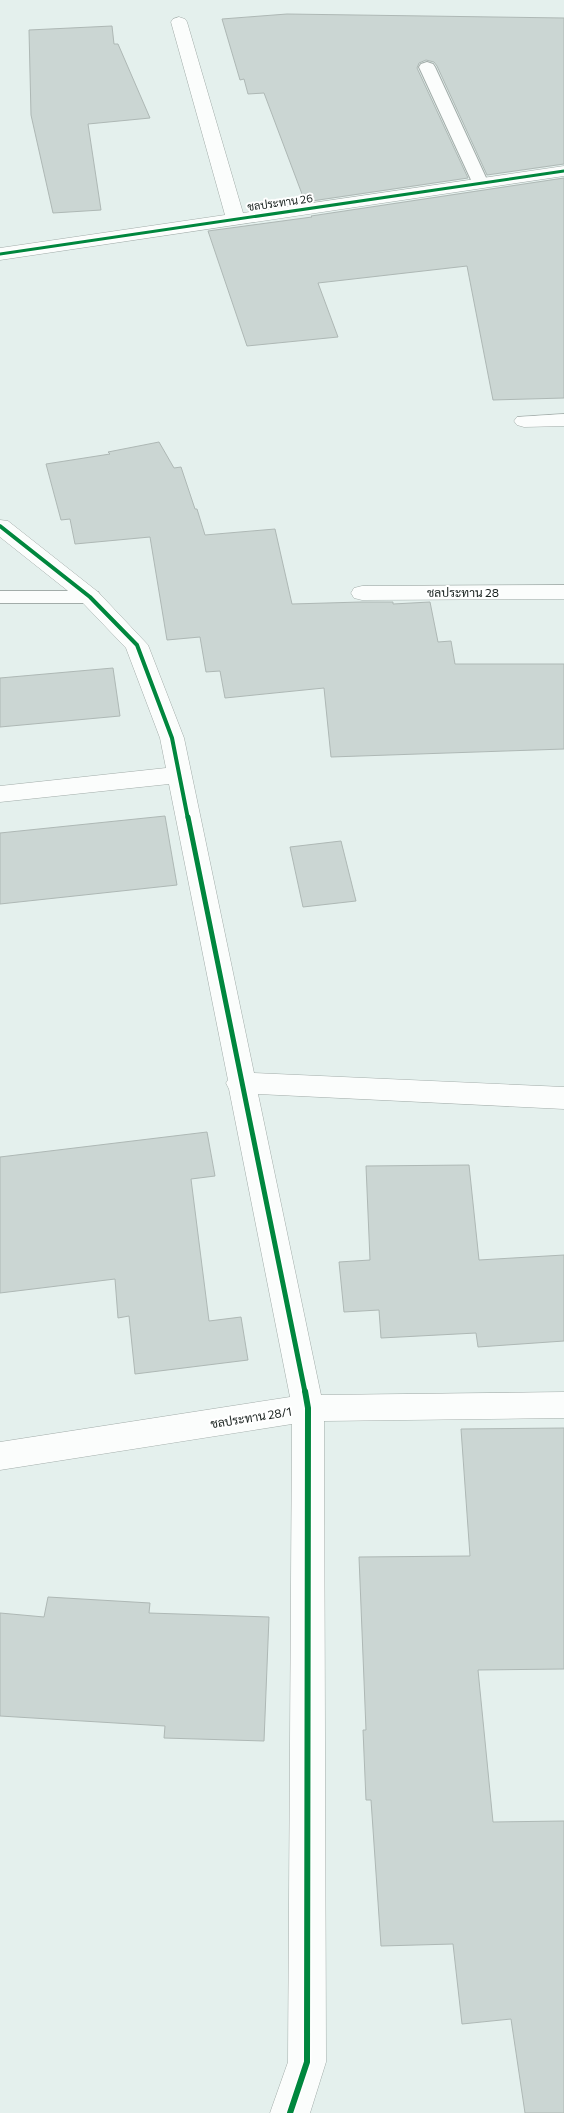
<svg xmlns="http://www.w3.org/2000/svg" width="564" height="2113" font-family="Commissioner,Sarabun,sans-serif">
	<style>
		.building { fill: #cbd6d3; stroke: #aeb8b5 }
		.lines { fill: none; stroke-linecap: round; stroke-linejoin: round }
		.lane-casing { stroke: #a2aca9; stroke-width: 2 }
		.street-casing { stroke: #a2aca9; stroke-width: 1 }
		.lane { fill: #fbfdfc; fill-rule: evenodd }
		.street { fill: #fbfdfc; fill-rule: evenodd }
		.cycleway-far3-casing { stroke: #fff; stroke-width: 5 }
		.cycleway-far2-casing { stroke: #fff; stroke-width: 6 }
		.cycleway-far1-casing { stroke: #fff; stroke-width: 8 }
		.cycleway-casing { stroke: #fff; stroke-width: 9 }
		.cycleway-far3 { stroke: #00873e; stroke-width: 3 }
		.cycleway-far2 { stroke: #00873e; stroke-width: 4 }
		.cycleway-far1 { stroke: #00873e; stroke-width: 5 }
		.cycleway { stroke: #00873e; stroke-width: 6 }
		.labels { text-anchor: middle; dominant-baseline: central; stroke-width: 4; stroke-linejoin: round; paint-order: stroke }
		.far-street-label { font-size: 11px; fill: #161f1c; stroke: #fff }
		.street-label { font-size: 12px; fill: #161f1c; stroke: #fff }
	</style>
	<rect width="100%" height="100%" fill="#e4f0ed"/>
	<g class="building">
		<path d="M287 14 564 18V164L487 175 437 66 434 62 426 60 419 63 417 68 468 178 305 202 264 93 248 94 244 79 240 80 222 19Z"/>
		<path d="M112 26 114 44H118L150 118 88 124 101 210 53 213 31 115 29 30Z"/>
		<path d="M564 178V398L493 400 467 266 318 283 338 337 247 346 208 231 312 217 311 216Z"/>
		<path d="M159 442 174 468 181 467 195 509H197L205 535 275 529 292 604 361 602H393V604L430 602 438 642 451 641 455 664H564V749L331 757 324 688 225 698 220 671 206 672 200 637 167 640 150 537 75 544 70 519 61 520 46 464 110 454 108 452Z"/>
		<path d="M113 668 120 716 0 727V678Z"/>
		<path d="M165 816 177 885 0 904V833Z"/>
		<path d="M341 841 356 901 303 907 290 847Z"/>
		<path d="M207 1132 215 1176 191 1179 209 1321 241 1317 248 1360 135 1374 129 1316 118 1318 115 1279 0 1293V1157Z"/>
		<path d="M469 1165 479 1260 564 1255V1341L478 1347 476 1333 381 1338 379 1310 344 1312 339 1262 370 1260 366 1166Z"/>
		<path d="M564 1428V1669L478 1670 493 1822 564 1821V2113H525L511 2019 462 2024 453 1944 381 1946 371 1800H366L363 1730H366L359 1557 470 1556 461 1429Z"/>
		<path d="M48 1597 150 1603 149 1613 269 1617 264 1741 164 1738 165 1726 0 1716V1613L44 1617Z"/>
	</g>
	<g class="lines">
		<g class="lane-casing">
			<g id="lane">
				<path d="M427 62 433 64 435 67 488 182 486 186H474L472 182 419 67 421 64Z"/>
				<path d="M0 591H90L98 592 101 597 98 602 90 603H0Z"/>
			</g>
		</g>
		<g class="street-casing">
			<g id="street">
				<path d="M179 17 185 19 187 22 243 213 564 166V176L0 260V248L225 215 171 22 173 19Z"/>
				<path d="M564 414V426L524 427 517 425 514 421 517 417Z"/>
				<path d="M0 520 8 521 98 592 148 645 184 738 254 1073 564 1087V1109L258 1094 321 1395 564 1392V1418L324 1421 326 2062 310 2113H270L288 2062 292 1424 0 1470V1442L290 1397 229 1089 226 1083 228 1080 169 784 0 802V786L166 768 160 738 126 648 82 602 0 537Z"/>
				<path d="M564 585V599L362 600 354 598 351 593 354 588 362 586Z"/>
			</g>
		</g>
		<use href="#lane" class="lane"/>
		<use href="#street" class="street"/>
		<g class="cycleway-far3-casing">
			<path id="cycleway-far3" d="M0 254 564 171"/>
		</g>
		<g class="cycleway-far2-casing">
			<path id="cycleway-far2" d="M0 526 90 597 137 645 172 738 188 819"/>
		</g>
		<g class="cycleway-far1-casing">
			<path id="cycleway-far1" d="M188 817 305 1392"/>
		</g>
		<g class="cycleway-casing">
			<path id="cycleway" d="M290 2113 307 2062 308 1408 305 1391"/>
		</g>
		<use href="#cycleway-far3" class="cycleway-far3"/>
		<use href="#cycleway-far2" class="cycleway-far2"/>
		<use href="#cycleway-far1" class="cycleway-far1"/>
		<use href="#cycleway" class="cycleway"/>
	</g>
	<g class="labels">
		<g class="far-street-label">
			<text transform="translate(280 202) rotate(-8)">ชลประทาน 26</text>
		</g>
		<g class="street-label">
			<text x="463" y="592">ชลประทาน 28</text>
			<text transform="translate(251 1417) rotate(-9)">ชลประทาน 28/1</text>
		</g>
	</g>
</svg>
